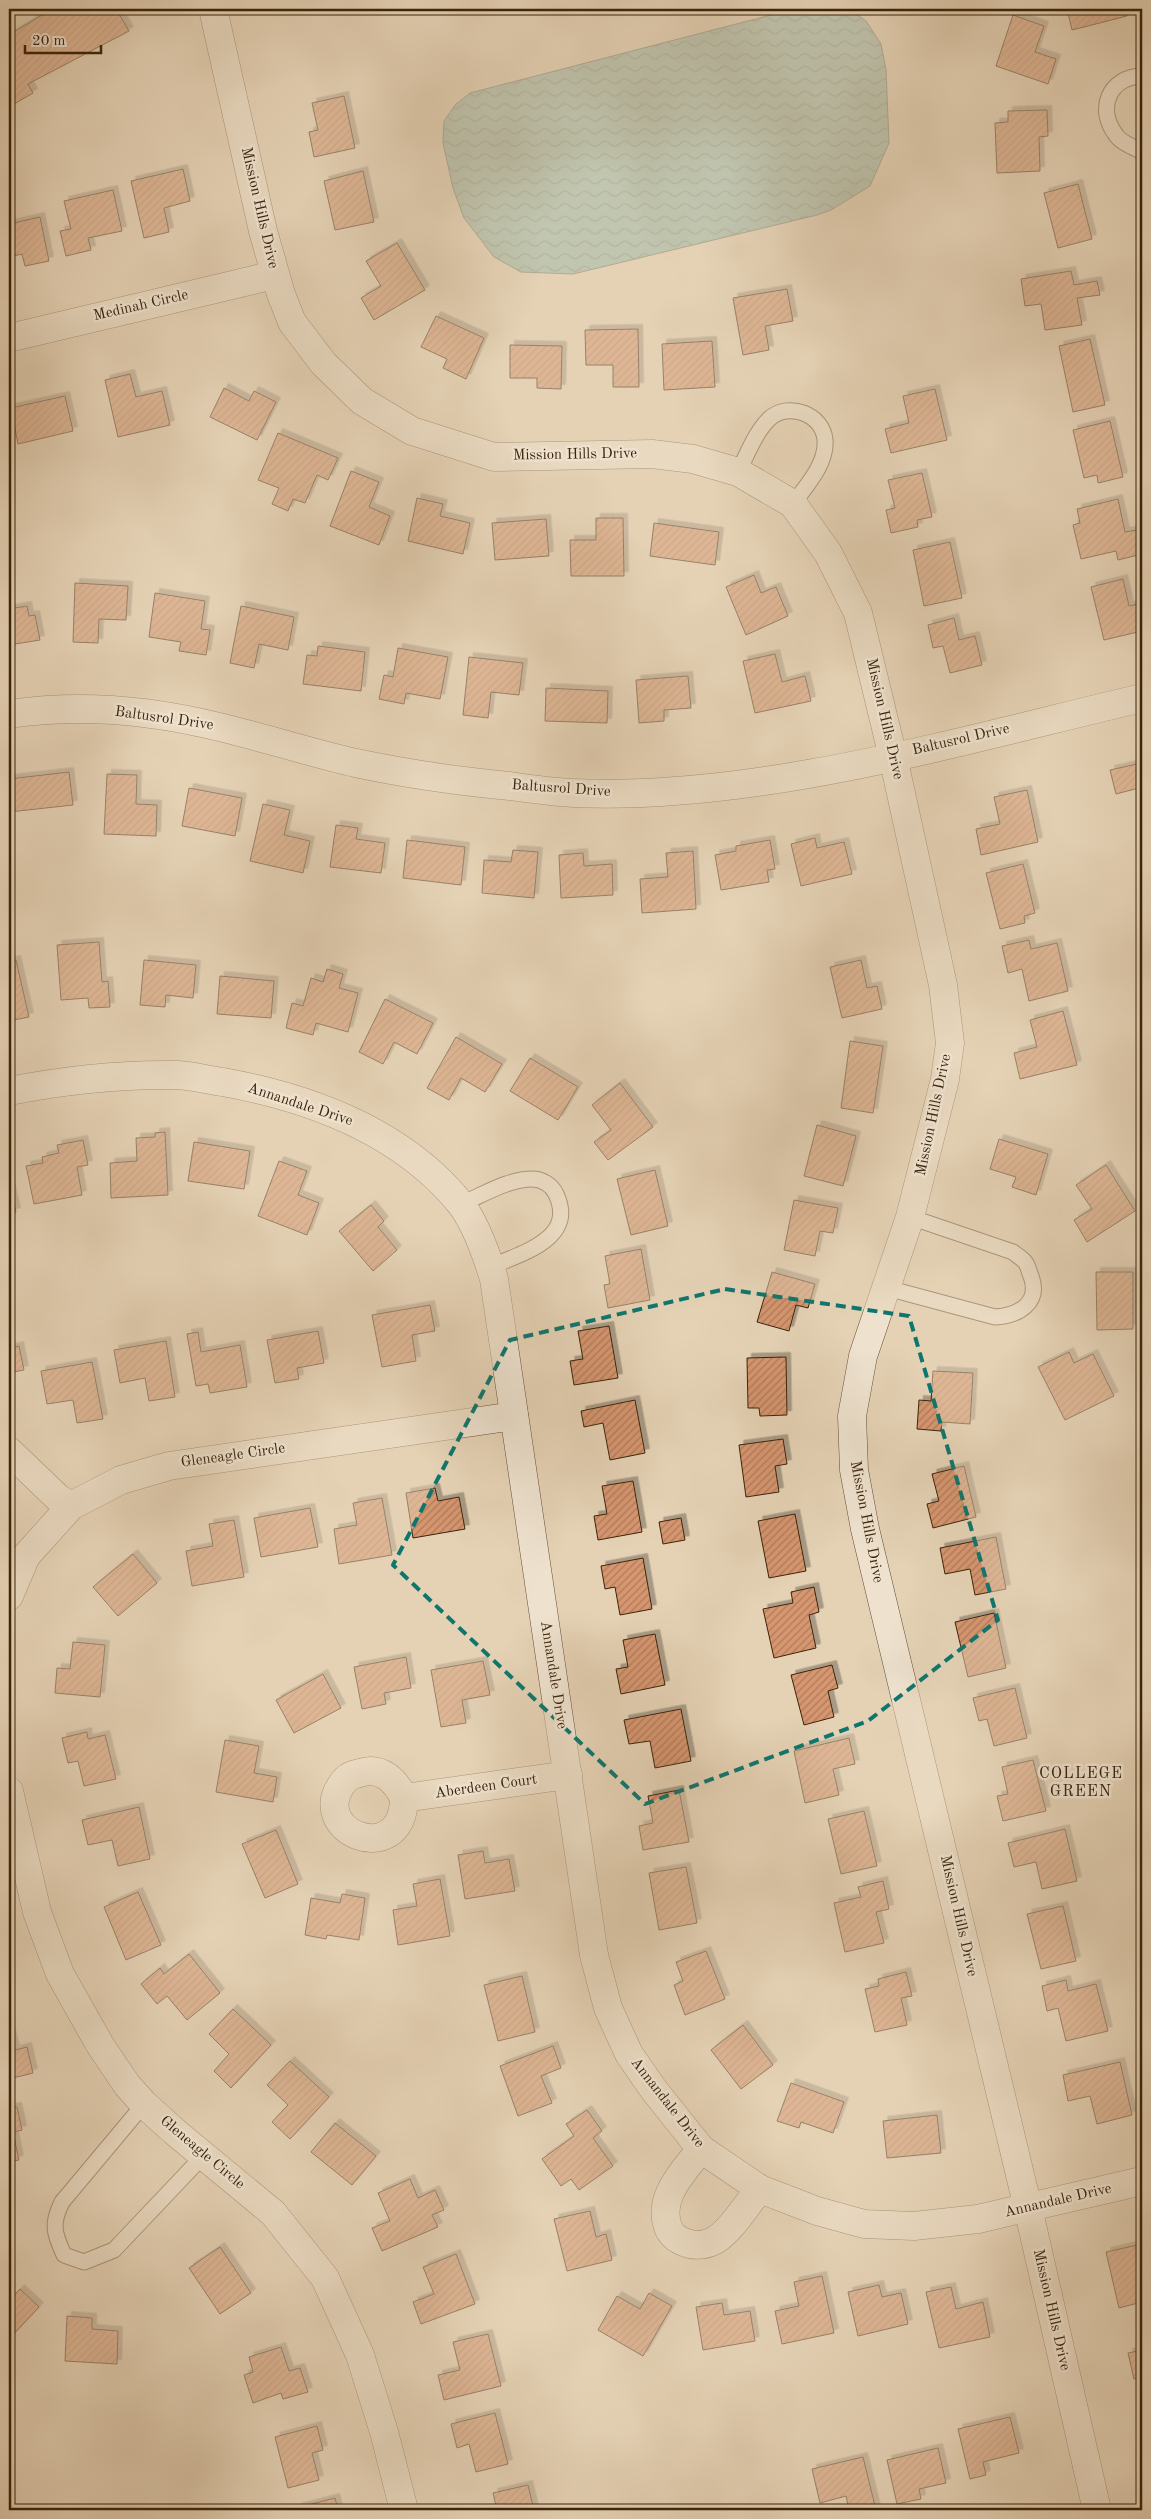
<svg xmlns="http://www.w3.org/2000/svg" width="1151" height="2519" font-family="'Old Standard TT',serif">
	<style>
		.water { fill: url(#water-waves); stroke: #727c6a }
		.building { fill: url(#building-hatch); stroke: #3b230a; filter: url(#shadow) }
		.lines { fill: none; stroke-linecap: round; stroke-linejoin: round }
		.service-casing { stroke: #664f35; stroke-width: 17 }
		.minor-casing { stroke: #664f35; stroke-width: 29 }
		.service { stroke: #eee2cf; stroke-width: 15 }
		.minor { stroke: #eee2cf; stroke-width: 28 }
		.marked { fill: none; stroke: #0f766e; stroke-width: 4; stroke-dasharray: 10 6; stroke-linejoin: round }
		.labels { text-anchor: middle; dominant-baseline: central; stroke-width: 5; stroke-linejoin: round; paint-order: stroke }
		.street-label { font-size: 15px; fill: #3b230a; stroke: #eee2cf }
		.neighbourhood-label { font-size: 16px; letter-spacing: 1px; fill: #3b230a; stroke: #eee2cf }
	</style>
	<defs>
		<pattern id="water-waves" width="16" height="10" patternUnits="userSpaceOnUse" patternTransform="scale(1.25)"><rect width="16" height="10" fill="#96b8aa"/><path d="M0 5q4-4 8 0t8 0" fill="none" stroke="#7c9589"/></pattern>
		<pattern id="building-hatch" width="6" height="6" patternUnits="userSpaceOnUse" patternTransform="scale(1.25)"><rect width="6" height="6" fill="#d69670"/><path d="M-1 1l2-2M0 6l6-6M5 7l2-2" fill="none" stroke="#af7a5a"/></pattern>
		<filter id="shadow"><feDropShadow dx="4.5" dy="-4.5" stdDeviation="0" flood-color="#0004"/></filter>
	</defs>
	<rect width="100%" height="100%" fill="#e5d2b5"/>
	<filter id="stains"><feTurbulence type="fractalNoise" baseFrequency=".004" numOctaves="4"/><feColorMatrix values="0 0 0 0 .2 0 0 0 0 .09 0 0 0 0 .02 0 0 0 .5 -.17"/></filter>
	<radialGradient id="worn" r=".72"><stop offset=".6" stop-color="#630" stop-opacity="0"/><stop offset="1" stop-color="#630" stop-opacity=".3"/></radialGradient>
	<path class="water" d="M794 9H849L866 21 881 44 886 70 889 143 870 186 831 210 817 215 573 274 521 272 494 257 464 218 453 188 443 143 444 121 456 104 470 93Z"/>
	<g class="building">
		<path d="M52 9H116L129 31 28 84 33 93 9 107V35Z"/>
		<path d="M1067 9H1125L1127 16 1072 30Z"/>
		<path d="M1013 15 1044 26 1035 52 1056 59 1048 84 996 66Z"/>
		<path d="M344 96 355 148 314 157 309 132 318 130 312 103Z"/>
		<path d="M1047 110 1048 136 1039 137 1040 171 997 173 995 123 1008 122V111Z"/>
		<path d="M183 169 190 201 164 208 169 232 144 238 131 181Z"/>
		<path d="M363 171 374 222 335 230 324 181Z"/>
		<path d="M1078 184 1092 239 1058 248 1044 193Z"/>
		<path d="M113 190 122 231 88 238 91 250 66 256 60 231 71 229 64 201Z"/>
		<path d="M40 217 49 261 25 266 22 254 9 257V224Z"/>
		<path d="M397 243 425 290 374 320 361 298 381 286 366 261Z"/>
		<path d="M1071 271 1074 285 1097 281 1100 295 1077 298 1082 325 1045 330 1041 304 1025 306 1021 279Z"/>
		<path d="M787 289 793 321 765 326 769 350 743 355 733 298Z"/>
		<path d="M436 316 484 338 466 379 443 368 447 359 421 347Z"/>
		<path d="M638 329 639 387H613V365H586L585 330Z"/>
		<path d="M1090 339 1105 405 1073 412 1059 346Z"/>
		<path d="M712 341 715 387 664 390 662 344Z"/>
		<path d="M510 345 562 346 561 389 537 388V378H510Z"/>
		<path d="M130 374 136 397 162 391 170 425 118 437 105 380Z"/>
		<path d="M224 388 249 401 254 391 276 402 257 440 210 417Z"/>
		<path d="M935 389 947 440 891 453 885 429 909 423 903 396Z"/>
		<path d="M65 396 73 431 18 444 11 408Z"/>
		<path d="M1110 421 1123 477 1098 483 1097 475 1084 478 1073 430Z"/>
		<path d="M278 433 338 458 328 480 317 475 305 503 293 499 288 511 272 504 279 488 258 480Z"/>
		<path d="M351 471 379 482 369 507 390 516 379 545 330 526Z"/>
		<path d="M922 473 932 517 917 520 918 527 891 533 886 510 895 508 888 480Z"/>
		<path d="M417 498 443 504 440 516 470 523 463 554 408 541Z"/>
		<path d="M1118 499 1125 532 1137 530 1142 554 1118 560 1116 551 1081 559 1073 525 1080 523 1077 509Z"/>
		<path d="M596 518H623L624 576H571L570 540H596Z"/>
		<path d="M546 519 549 556 495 560 492 523Z"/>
		<path d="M654 523 719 532 715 565 650 556Z"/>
		<path d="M950 542 962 598 924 606 913 550Z"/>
		<path d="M754 575 761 593 776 587 788 616 746 635 726 587Z"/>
		<path d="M1123 579 1129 606 1142 603V631L1104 640 1091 587Z"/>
		<path d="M75 583 128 586 126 620 99 619 98 643 73 642Z"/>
		<path d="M155 593 205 601 201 629 210 630 206 655 179 651 181 642 149 637Z"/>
		<path d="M27 606 29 616 35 615 40 640 9 645V609Z"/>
		<path d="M241 606 294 617 288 650 259 644 254 668 230 663Z"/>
		<path d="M954 618 959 640 975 636 982 665 950 673 943 646 933 648 928 625Z"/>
		<path d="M318 646 365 652 361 691 303 684 307 655 317 656Z"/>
		<path d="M398 648 448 657 440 699 406 693 404 704 379 699 384 675 393 677Z"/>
		<path d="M775 654 782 682 805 676 811 701 755 713 743 661Z"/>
		<path d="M469 657 523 663 519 695 491 692 488 718 463 715Z"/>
		<path d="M688 676 691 708 664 710V721L639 723 636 680Z"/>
		<path d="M546 688 608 691 607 723 545 721Z"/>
		<path d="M1142 763V802L1139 788 1116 794 1110 770Z"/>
		<path d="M69 772 73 805 9 812V779Z"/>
		<path d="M107 774 137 775 136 804 157 805 156 836 104 834Z"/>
		<path d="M189 788 242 798 235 836 182 826Z"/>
		<path d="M1027 790 1038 842 981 855 976 829 1000 824 994 797Z"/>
		<path d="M263 804 290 810 284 835 310 841 303 873 250 861Z"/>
		<path d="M336 825 358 828 356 839 385 843 381 873 330 867Z"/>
		<path d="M815 838 817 848 844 842 852 874 801 886 791 844Z"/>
		<path d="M407 840 465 847 461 885 403 878Z"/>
		<path d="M770 840 775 869 767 870 769 882 721 890 715 855 736 851V846Z"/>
		<path d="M513 850 538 852 534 898 482 893 484 860 511 862Z"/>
		<path d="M693 851 696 909 642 913 640 879 668 877 666 853Z"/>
		<path d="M583 853 584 866 612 864 613 895 561 898 559 855Z"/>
		<path d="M1023 864 1035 913 1024 916 1025 923 1000 929 986 873Z"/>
		<path d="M1029 940 1031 949 1057 943 1068 991 1029 1001 1022 969 1008 973 1002 946Z"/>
		<path d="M99 942 102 982 108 981 110 1007 89 1008 88 998 61 1000 57 945Z"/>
		<path d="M16 960 29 1017 9 1021V962Z"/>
		<path d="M144 960 196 965 193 998 166 995 165 1007 140 1005Z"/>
		<path d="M861 960 867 988 877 986 882 1009 842 1018 830 967Z"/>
		<path d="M327 969 343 974 339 988 358 993 348 1032 316 1023 313 1035 286 1028 292 1003 303 1006 311 978 323 982Z"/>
		<path d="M220 976 274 981 271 1018 217 1014Z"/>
		<path d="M385 999 433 1023 417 1054 394 1042 383 1064 359 1052Z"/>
		<path d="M1063 1011 1077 1065 1020 1079 1014 1053 1037 1047 1030 1020Z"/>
		<path d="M456 1037 502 1064 485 1092 461 1078 449 1100 427 1088Z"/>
		<path d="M850 1041 883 1046 873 1113 841 1108Z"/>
		<path d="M530 1058 578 1087 558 1120 510 1091Z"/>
		<path d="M620 1083 653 1127 608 1160 594 1142 611 1130 592 1105Z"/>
		<path d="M817 1125 856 1136 843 1186 804 1176Z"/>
		<path d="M165 1132 168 1195 111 1198 110 1163 137 1161 136 1138 155 1137V1133Z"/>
		<path d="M999 1139 1048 1154 1036 1195 1012 1187 1016 1177 990 1169Z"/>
		<path d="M83 1140 88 1165 77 1167 82 1195 34 1204 26 1166 43 1163 42 1157 59 1153 57 1145Z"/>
		<path d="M194 1142 250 1151 244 1189 188 1181Z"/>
		<path d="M279 1161 307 1171 298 1195 319 1203 307 1235 258 1216Z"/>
		<path d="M1106 1165 1135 1211 1087 1242 1074 1220 1092 1209 1076 1185Z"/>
		<path d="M655 1170 668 1226 631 1235 617 1179Z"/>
		<path d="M9 1182 16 1212 9 1214Z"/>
		<path d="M794 1200 838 1208 833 1233 820 1231 815 1256 784 1250Z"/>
		<path d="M371 1205 384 1221 378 1227 397 1250 373 1271 339 1231Z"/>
		<path d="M641 1249 650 1300 608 1308 604 1285 610 1284 605 1256Z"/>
		<path d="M772 1272 815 1284 808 1308 796 1305 789 1331 757 1322Z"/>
		<path d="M1096 1272H1133V1329L1097 1330Z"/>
		<path d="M430 1305 435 1331 412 1335 416 1361 382 1367 372 1315Z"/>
		<path d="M609 1326 618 1378 574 1385 570 1361 583 1359 578 1331Z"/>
		<path d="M318 1331 324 1363 297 1368 299 1379 275 1383 267 1340Z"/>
		<path d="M198 1332 201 1352 240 1345 247 1387 210 1393 208 1384 196 1386 187 1334Z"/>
		<path d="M9 1340 10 1348 19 1346 24 1370 9 1373Z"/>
		<path d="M166 1341 175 1397 149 1401 145 1378 120 1383 114 1350Z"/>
		<path d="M1069 1352 1074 1363 1093 1354 1114 1396 1065 1420 1038 1367Z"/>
		<path d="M786 1357 787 1415 760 1416 759 1408H748L747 1358Z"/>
		<path d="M92 1362 103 1419 77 1423 73 1400 47 1404 41 1371Z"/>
		<path d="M933 1371 973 1373 970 1424 942 1422 941 1431 917 1429 919 1400 931 1401Z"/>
		<path d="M635 1400 645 1453 610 1460 603 1423 584 1427 581 1411Z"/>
		<path d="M783 1439 787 1464 775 1466 779 1492 746 1497 739 1445Z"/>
		<path d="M964 1466 976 1517 933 1528 927 1504 939 1501 932 1474Z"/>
		<path d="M633 1481 642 1532 598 1540 594 1516 607 1514 602 1486Z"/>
		<path d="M435 1488 438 1501 459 1497 465 1529 413 1538 406 1493Z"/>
		<path d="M382 1498 392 1555 339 1564 334 1529 357 1525 353 1503Z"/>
		<path d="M310 1508 318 1547 261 1557 254 1518Z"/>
		<path d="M795 1514 806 1571 769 1578 758 1521Z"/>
		<path d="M681 1518 685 1540 663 1544 659 1522Z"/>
		<path d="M234 1520 244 1577 192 1586 186 1551 213 1546 209 1524Z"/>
		<path d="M996 1537 1006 1589 975 1595 970 1569 945 1574 940 1548Z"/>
		<path d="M133 1554 157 1583 118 1616 93 1587Z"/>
		<path d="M643 1558 652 1609 620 1615 615 1587 605 1589 601 1566Z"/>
		<path d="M814 1587 819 1612 809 1615 816 1648 774 1658 763 1609 793 1603 791 1592Z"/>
		<path d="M994 1613 1006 1668 968 1677 955 1622Z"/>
		<path d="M655 1634 665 1685 621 1694 616 1669 628 1667 623 1640Z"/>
		<path d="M73 1642 105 1645 100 1697 55 1693 57 1668 70 1669Z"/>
		<path d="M406 1657 411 1688 384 1693 386 1704 362 1709 354 1667Z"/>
		<path d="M483 1661 490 1695 462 1700 466 1723 441 1727 431 1670Z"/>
		<path d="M832 1665 838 1688 828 1691 834 1717 804 1725 791 1675Z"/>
		<path d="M323 1674 341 1708 294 1733 276 1700Z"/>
		<path d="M1015 1688 1027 1738 994 1746 987 1719 979 1721 973 1698Z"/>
		<path d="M681 1709 691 1761 655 1768 650 1741 629 1744 624 1720Z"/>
		<path d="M87 1732 88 1739 105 1735 116 1779 84 1786 78 1761 68 1763 62 1738Z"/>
		<path d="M849 1738 855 1764 833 1769 839 1795 805 1803 794 1751Z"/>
		<path d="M225 1740 259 1746 254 1773 277 1777 273 1802 216 1792Z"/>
		<path d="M1033 1760 1046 1811 1003 1821 997 1796 1008 1794 1002 1767Z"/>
		<path d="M679 1790 689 1842 643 1850 639 1826 653 1823 648 1796Z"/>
		<path d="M139 1807 150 1859 118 1866 112 1840 88 1845 82 1820Z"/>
		<path d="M864 1811 877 1866 841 1874 828 1819Z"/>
		<path d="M1065 1829 1077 1881 1042 1889 1036 1862 1014 1867 1008 1843Z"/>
		<path d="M276 1830 298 1884 265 1898 242 1844Z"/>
		<path d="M483 1851 485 1863 509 1859 515 1891 465 1899 458 1855Z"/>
		<path d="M686 1867 697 1923 659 1930 649 1873Z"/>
		<path d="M440 1879 450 1936 398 1945 393 1910 417 1906 413 1884Z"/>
		<path d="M883 1881 889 1909 876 1912 884 1943 845 1952 834 1903 861 1897 858 1887Z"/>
		<path d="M138 1892 161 1945 126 1960 104 1907Z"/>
		<path d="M342 1894 365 1898 359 1940 327 1935 326 1939 305 1935 311 1898 340 1903Z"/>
		<path d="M1063 1906 1076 1961 1041 1969 1027 1914Z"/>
		<path d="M706 1951 725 1999 685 2015 674 1985 683 1981 676 1962Z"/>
		<path d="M189 1954 220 1993 187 2020 167 1996 157 2004 141 1984 160 1968 164 1974Z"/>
		<path d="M906 1972 912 1996 901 1998 907 2025 875 2032 865 1989 879 1986 878 1979Z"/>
		<path d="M522 1976 535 2032 498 2041 484 1985Z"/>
		<path d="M1066 1980 1068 1991 1096 1984 1108 2031 1066 2041 1058 2008 1047 2011 1042 1986Z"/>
		<path d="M233 2009 271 2045 231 2088 214 2071 229 2054 209 2034Z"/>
		<path d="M743 2025 773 2065 741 2089 711 2050Z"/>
		<path d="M9 2027 15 2050 27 2047 33 2073 9 2079Z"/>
		<path d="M553 2046 561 2068 541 2076 552 2103 518 2116 500 2066Z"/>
		<path d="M290 2061 329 2097 290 2139 272 2122 288 2105 267 2085Z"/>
		<path d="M1120 2062 1132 2115 1097 2124 1090 2096 1068 2101 1063 2075Z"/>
		<path d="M791 2083 844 2102 833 2133 801 2122 799 2128 777 2121Z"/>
		<path d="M17 2107 22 2130 13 2132 19 2160 9 2162V2108Z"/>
		<path d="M587 2110 602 2131 593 2138 613 2166 579 2190 571 2179 561 2186 542 2159 574 2136 566 2124Z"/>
		<path d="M937 2115 941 2153 887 2158 883 2121Z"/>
		<path d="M335 2123 376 2156 352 2185 311 2152Z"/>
		<path d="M410 2179 418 2198 435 2190 444 2210 432 2215 438 2227 382 2251 372 2228 390 2221 378 2193Z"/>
		<path d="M590 2211 596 2237 606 2234 612 2260 567 2271 554 2219Z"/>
		<path d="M1142 2244V2302L1119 2308 1106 2252Z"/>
		<path d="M220 2247 251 2293 220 2314 189 2268Z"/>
		<path d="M456 2254 475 2304 421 2324 413 2302 434 2294 423 2267Z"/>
		<path d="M822 2276 834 2333 782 2344 775 2311 799 2306 794 2282Z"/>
		<path d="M879 2285 882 2297 901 2293 908 2324 858 2336 848 2292Z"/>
		<path d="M951 2287 956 2309 983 2302 990 2337 939 2348 926 2292Z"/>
		<path d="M20 2289 39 2307 9 2339V2301Z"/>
		<path d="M649 2293 672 2306 643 2356 598 2330 617 2296 640 2309Z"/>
		<path d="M722 2303 724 2315 750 2311 755 2341 703 2350 696 2307Z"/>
		<path d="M67 2316 92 2318V2329L118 2331 117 2364 65 2361Z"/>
		<path d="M488 2334 501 2386 444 2400 438 2375 460 2370 453 2342Z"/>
		<path d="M281 2347 289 2371 300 2368 308 2392 283 2399 281 2393 253 2403 244 2375 253 2372 249 2357Z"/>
		<path d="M1142 2350V2377L1134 2379 1128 2353Z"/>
		<path d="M495 2413 508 2464 476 2472 469 2444 457 2448 451 2424Z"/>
		<path d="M1010 2417 1019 2453 983 2462 986 2475 970 2479 958 2429Z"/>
		<path d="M317 2426 323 2450 312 2453 319 2480 288 2488 275 2437Z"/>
		<path d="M938 2448 946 2483 919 2489 921 2499 897 2504 887 2460Z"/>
		<path d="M863 2457 876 2510H849L846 2496 820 2503 812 2469Z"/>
		<path d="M528 2485 534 2510H497L493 2493Z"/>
		<path d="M335 2498 338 2510H297L296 2508Z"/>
	</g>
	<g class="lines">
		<g class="service-casing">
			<g id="service">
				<path d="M1142 76C1109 77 1096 109 1116 135 1121 143 1134 147 1142 152"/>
				<path d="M738 472C747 455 755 433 769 419 788 401 823 414 825 440 827 464 806 486 793 504"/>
				<path d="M461 1204C483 1195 508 1179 532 1179 542 1179 552 1185 556 1194 577 1239 522 1253 490 1267"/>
				<path d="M887 1288 995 1317C1018 1316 1041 1303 1031 1276 1029 1272 1028 1265 1025 1262 1022 1258 1016 1255 1013 1252L910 1217"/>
				<path d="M144 2104 62 2202C51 2224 54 2233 64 2255L84 2262 114 2250 204 2155"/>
			</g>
		</g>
		<g class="minor-casing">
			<g id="minor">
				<path d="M213 9 263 231 281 294 292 322 323 363 362 401 412 431 494 457 652 454 693 459 738 472 793 504 828 553 858 613 893 757 943 985 950 1043 945 1079 910 1217 863 1356 852 1416 854 1470 865 1529 1028 2208 1097 2510"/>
				<path d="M9 338 274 275"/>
				<path d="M9 714C77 704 149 710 215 726 262 737 308 752 356 763 407 774 458 781 510 786 531 789 552 792 573 793 759 801 962 740 1142 698"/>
				<path d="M9 1091C65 1080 120 1074 178 1075 193 1076 208 1080 223 1082 311 1098 402 1132 460 1203 475 1222 487 1256 494 1279L594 1955 608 2008 629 2054 654 2090 701 2149 760 2189 817 2211 864 2224 914 2226 978 2219 1142 2181"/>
				<path d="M9 1451 58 1498 71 1506"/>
				<path d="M9 1596 26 1556 71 1506 121 1480 169 1466 514 1416"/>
				<path d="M9 1791 37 1912 60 1974 100 2045 127 2085 144 2104 175 2132 273 2213 325 2278 360 2355 384 2432 404 2510"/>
				<path d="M404 1798C403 1872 301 1830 346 1779 350 1775 355 1774 360 1773 381 1766 395 1780 404 1798L568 1775"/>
				<path d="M701 2149C684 2171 657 2197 668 2227 671 2235 676 2239 684 2242 695 2247 707 2245 717 2239 734 2227 746 2205 760 2189"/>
			</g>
		</g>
		<use href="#service" class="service"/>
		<use href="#minor" class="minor"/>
	</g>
	<path d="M0 0H1151V2519H0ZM725 1289 909 1316 998 1620 868 1721 645 1804 393 1565 510 1340Z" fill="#e5d2b5" fill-opacity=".55" fill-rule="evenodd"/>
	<path class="marked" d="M725 1289 909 1316 998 1620 868 1721 645 1804 393 1565 510 1340Z"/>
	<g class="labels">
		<g class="street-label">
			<text transform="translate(259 208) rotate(77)">Mission Hills Drive</text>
			<text transform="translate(141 306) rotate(-13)">Medinah Circle</text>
			<text transform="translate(575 455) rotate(-1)">Mission Hills Drive</text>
			<text transform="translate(164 719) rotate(8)">Baltusrol Drive</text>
			<text transform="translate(884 719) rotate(77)">Mission Hills Drive</text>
			<text transform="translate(961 740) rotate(-13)">Baltusrol Drive</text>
			<text transform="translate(561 789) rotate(4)">Baltusrol Drive</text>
			<text transform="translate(300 1105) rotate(18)">Annandale Drive</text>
			<text transform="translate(934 1115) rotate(-78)">Mission Hills Drive</text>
			<text transform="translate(233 1456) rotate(-8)">Gleneagle Circle</text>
			<text transform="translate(866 1522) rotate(79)">Mission Hills Drive</text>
			<text transform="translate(553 1675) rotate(81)">Annandale Drive</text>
			<text transform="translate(486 1787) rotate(-8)">Aberdeen Court</text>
			<text transform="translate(958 1916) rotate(77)">Mission Hills Drive</text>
			<text transform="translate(667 2103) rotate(52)">Annandale Drive</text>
			<text transform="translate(202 2153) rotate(40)">Gleneagle Circle</text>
			<text transform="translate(1058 2201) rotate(-13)">Annandale Drive</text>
			<text transform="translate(1051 2310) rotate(77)">Mission Hills Drive</text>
		</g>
		<g class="neighbourhood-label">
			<text x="1081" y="1774">COLLEGE<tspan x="1081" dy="18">GREEN</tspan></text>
		</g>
	</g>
	<rect width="1151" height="2519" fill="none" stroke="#e5d2b5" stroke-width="30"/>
	<rect x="10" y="10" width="1131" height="2499" fill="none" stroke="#3b230a" stroke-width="2.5"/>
	<rect x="15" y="15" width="1121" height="2489" fill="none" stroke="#3b230a"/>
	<path d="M25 45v8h76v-8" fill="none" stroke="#3b230a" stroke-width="2.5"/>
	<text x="32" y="45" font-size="15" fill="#3b230a" stroke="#eee2cf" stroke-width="4" paint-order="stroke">20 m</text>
	<rect width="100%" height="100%" filter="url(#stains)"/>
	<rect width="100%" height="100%" fill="url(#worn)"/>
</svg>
